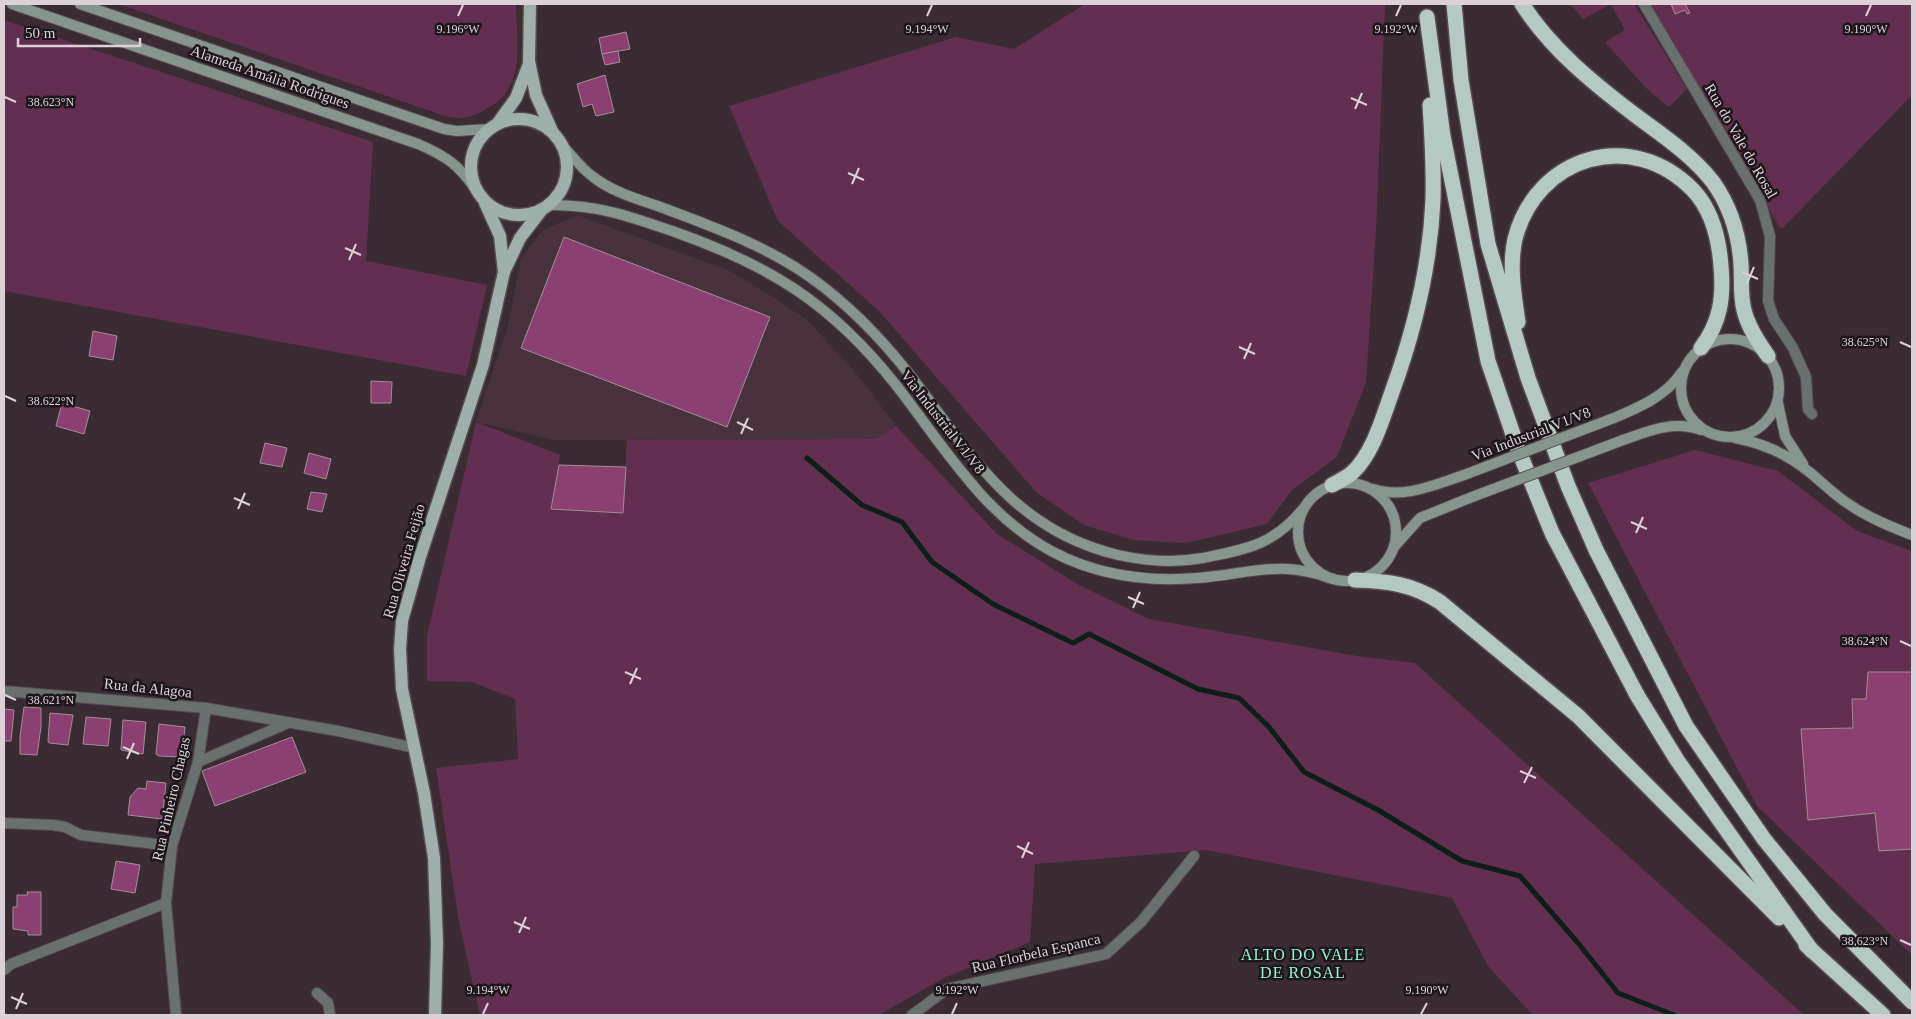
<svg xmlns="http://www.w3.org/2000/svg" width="1916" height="1019" font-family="'Times New Roman',serif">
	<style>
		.built { fill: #47323e }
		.green { fill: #632f50 }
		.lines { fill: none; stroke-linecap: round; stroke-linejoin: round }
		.stream { stroke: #0e1e18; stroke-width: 5 }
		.building { fill: #8b4071; stroke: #a08e98 }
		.street-casing { stroke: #584a51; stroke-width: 12 }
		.secondary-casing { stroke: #584a51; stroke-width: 12 }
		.primary-casing { stroke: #584a51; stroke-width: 15 }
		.highway-casing { stroke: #584a51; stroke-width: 18 }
		.street { stroke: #68716e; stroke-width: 10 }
		.secondary { stroke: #87958f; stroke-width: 10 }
		.primary { stroke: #9eb0a9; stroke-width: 12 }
		.highway { stroke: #b3c9c1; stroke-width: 15 }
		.secondary-bridge-casing { stroke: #584a51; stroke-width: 12; stroke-linecap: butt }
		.secondary-bridge { stroke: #87958f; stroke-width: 10 }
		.ticks { fill: none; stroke: #dbd1d7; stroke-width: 2 }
		.labels { text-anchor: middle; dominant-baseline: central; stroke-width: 5; stroke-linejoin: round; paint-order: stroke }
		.street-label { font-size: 15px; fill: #dbd1d7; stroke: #1d161a }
		.neighbourhood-label { font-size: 16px; letter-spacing: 1px; fill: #96f4d5; stroke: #1d161a }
		.ticks-label { font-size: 12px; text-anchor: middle; fill: #dbd1d7; stroke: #1d161a; stroke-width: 5; stroke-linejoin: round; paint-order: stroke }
	</style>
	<rect width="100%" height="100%" fill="#3b2c34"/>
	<path class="built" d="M577 215 730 271 773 297 807 320 856 373 896 426 877 439 553 440 476 422 508 326 521 258 542 231Z"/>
	<g class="green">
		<path d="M118 4H516C516 41 527 87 488 108 475 116 464 120 448 117Z"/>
		<path d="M1085 4H1385L1376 230 1366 382 1337 457 1292 490 1267 524 1186 543 1134 540 1084 525 1036 492 879 311 778 221 729 106 956 37 1014 49Z"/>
		<path d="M1570 4H1611L1583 19Z"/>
		<path d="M1611 4H1634L1687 89 1669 107 1646 88 1605 42 1625 30Z"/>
		<path d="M1649 4H1912V95L1783 228 1779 227 1740 155Z"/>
		<path d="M4 20 373 142 366 261 487 285 466 376 4 291Z"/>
		<path d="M476 422 560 455 552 509 623 512 627 440 876 439 896 426 997 534 1079 585 1149 619 1357 656 1415 663 1804 1015H1533L1488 966 1452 898 1206 850 1035 864 1030 942 942 979 879 1015H480L459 922 436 768 518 759 515 699 472 682 427 681V636Z"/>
		<path d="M1695 450 1778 471 1857 531 1912 551V955L1757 806 1588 483Z"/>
	</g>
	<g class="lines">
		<path class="stream" d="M807 458 862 505 902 522 932 562 993 604 1073 643 1089 634 1198 689 1239 698 1269 727 1304 772 1378 810 1462 861 1520 876 1578 943 1618 993 1674 1015"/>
	</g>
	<g class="building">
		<path d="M1671 4H1685L1690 13 1687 14 1685 10 1675 14Z"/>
		<path d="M626 32 630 49 602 54 599 38Z"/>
		<path d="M618 51 620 62 605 65 602 54Z"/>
		<path d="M605 75 614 112 596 116 592 104 583 107 577 84Z"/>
		<path d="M564 237 770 317 727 427 521 348Z"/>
		<path d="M93 331 117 336 113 360 89 356Z"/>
		<path d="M371 381 392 382 391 403H371Z"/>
		<path d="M62 403 90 411 84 434 56 426Z"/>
		<path d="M265 443 287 448 282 467 260 463Z"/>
		<path d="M309 453 331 459 326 479 304 473Z"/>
		<path d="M559 465 626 467 623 513 551 509Z"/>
		<path d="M311 492 327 494 322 512 307 509Z"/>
		<path d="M1868 672H1912V849L1879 851 1875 813 1808 820 1801 729 1853 728 1852 699H1866Z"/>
		<path d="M24 707 41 708V727L37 755 20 754V736Z"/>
		<path d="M4 709 14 710 11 741H4Z"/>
		<path d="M50 713 73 715 68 745 49 743 48 741Z"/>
		<path d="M86 717 111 719 108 746 83 744Z"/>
		<path d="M123 720 146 722 143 754 121 750Z"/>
		<path d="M159 724 185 727 182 757 159 756 156 754Z"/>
		<path d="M292 737 306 772 215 806 202 771Z"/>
		<path d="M147 781 166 783 162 819 128 815 130 797 138 788 146 789Z"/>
		<path d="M116 861 140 865 135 893 111 889Z"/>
		<path d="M27 892H41V935H28V931L13 929V907H17V895H28Z"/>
	</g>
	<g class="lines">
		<g class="street-casing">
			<g id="street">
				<path d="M1644 4 1760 200 1770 236 1768 301 1774 319 1793 348 1806 377 1808 409 1812 414"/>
				<path d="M4 691 206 708 338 731 415 748"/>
				<path d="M198 762 288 723"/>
				<path d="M4 823 53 825 65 827 81 835 172 846"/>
				<path d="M4 970 11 964 166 903"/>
				<path d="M317 993 328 1003 330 1015"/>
				<path d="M176 1015 166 903 172 846 198 762 206 708"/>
				<path d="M912 1015 947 989 1106 954 1141 922 1194 856"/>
			</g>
		</g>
		<g class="secondary-casing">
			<g id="secondary">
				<path d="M12 4 418 144C446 156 459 165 476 190"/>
				<path d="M80 4 444 129 457 131 489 129"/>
				<path d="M564 147C573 157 581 168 592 176 613 193 641 200 666 209 716 228 766 246 810 277 848 304 881 338 910 375 971 454 1013 530 1118 555 1145 561 1176 563 1203 558 1247 549 1273 545 1302 510"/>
				<path d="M550 205C599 205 629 216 675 232 771 266 832 304 896 385 943 445 983 515 1053 552 1097 575 1148 582 1197 578 1250 574 1279 559 1333 579"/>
				<circle cx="1730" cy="388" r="49"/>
				<path d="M1778 403 1785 436 1803 464"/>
				<path d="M1614 418C1640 407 1666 396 1682 372"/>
				<path d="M1735 438C1762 443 1787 454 1808 471 1821 481 1833 494 1847 503 1867 517 1889 526 1912 535"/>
				<path d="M1623 440C1649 431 1673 420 1701 430"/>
				<circle cx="1347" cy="532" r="49"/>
				<path d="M1373 489C1404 499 1434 485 1464 475"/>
				<path d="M1395 546 1420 518 1472 497"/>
			</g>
		</g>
		<g class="primary-casing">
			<g id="primary">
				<path d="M530 4 529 61 536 95 552 131"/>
				<circle cx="519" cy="167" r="48"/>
				<path d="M498 123 516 98 529 64"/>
				<path d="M485 203 500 236 504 272"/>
				<path d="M435 1015 437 943 434 858 424 793 402 689 400 649 402 621 420 557 483 365 504 272 520 238 540 212"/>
			</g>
		</g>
		<g class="highway-casing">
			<g id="highway">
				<path d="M1454 4 1461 80 1488 244 1528 378 1568 486 1596 550 1686 726 1764 839 1825 914 1912 1002"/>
				<path d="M1522 4C1551 49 1593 83 1635 115 1662 135 1692 155 1713 182 1730 206 1739 235 1741 264 1742 279 1740 295 1744 310 1748 327 1758 342 1768 356"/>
				<path d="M1427 17 1443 136 1488 361 1518 449 1552 533 1637 695 1677 760 1812 951"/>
				<path d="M1518 322C1514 295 1509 266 1515 239 1536 156 1632 127 1693 190 1712 210 1719 239 1721 266 1724 298 1720 323 1701 348"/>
				<path d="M1332 485C1339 481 1346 478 1352 473 1373 454 1383 417 1392 392 1415 329 1430 266 1433 200 1434 168 1432 136 1430 105"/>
				<path d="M1355 580C1387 581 1413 584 1440 602L1578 716 1779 918"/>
				<path d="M1806 945 1883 1015"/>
			</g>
		</g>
		<use href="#street" class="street"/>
		<use href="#secondary" class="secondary"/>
		<use href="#primary" class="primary"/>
		<use href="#highway" class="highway"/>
		<g class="secondary-bridge-casing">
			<g id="secondary-bridge">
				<path d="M1464 475 1614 418"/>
				<path d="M1472 497 1623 440"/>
			</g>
		</g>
		<use href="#secondary-bridge" class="secondary-bridge"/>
	</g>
	<path class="ticks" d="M458 16 463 5M927 16 932 5M1396 16 1401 5M1866 16 1871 5M5 97 16 102M1351 98 1367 105M1355 109 1362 93M848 173 864 180M852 184 859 168M345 248 361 255M349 260 356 244M1742 272 1758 279M1747 283 1754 267M1900 342 1911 347M1239 347 1255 354M1244 359 1251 343M5 396 16 401M737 422 753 430M741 434 748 418M234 498 250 505M238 509 245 493M1631 522 1647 529M1636 533 1643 517M1128 597 1144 604M1133 608 1140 592M1900 641 1911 646M625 672 641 679M630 684 637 668M5 695 16 700M123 747 139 754M127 759 134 743M1520 771 1536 778M1524 783 1532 767M1017 846 1033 854M1022 858 1029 842M514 922 530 929M519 933 526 917M1900 940 1911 945M11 997 27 1004M16 1009 23 993M483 1014 488 1003M952 1014 957 1003M1421 1014 1427 1003"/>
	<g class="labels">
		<g class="street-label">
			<text transform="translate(270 77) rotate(19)">Alameda Amália Rodrigues</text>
			<text transform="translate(1741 141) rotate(60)">Rua do Vale do Rosal</text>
			<text transform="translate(943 422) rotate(52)">Via Industrial V1/V8</text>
			<text transform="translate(1531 434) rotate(-21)">Via Industrial V1/V8</text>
			<text transform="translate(404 561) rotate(-74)">Rua Oliveira Feijão</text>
			<text transform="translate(148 688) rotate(6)">Rua da Alagoa</text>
			<text transform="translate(171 799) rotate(-77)">Rua Pinheiro Chagas</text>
			<text transform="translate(1036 953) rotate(-13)">Rua Florbela Espanca</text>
		</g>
		<g class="neighbourhood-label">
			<text x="1303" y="954">ALTO DO VALE<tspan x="1303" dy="18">DE ROSAL</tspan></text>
		</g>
	</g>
	<g class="ticks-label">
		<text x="458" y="33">9.196°W</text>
		<text x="927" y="33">9.194°W</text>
		<text x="1396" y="33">9.192°W</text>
		<text x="1866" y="33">9.190°W</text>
		<text x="51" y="106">38.623°N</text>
		<text x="1865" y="346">38.625°N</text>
		<text x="51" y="405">38.622°N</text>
		<text x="1865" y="645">38.624°N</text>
		<text x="51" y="704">38.621°N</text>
		<text x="1865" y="945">38.623°N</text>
		<text x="488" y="994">9.194°W</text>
		<text x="957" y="994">9.192°W</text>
		<text x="1427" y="994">9.190°W</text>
	</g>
	<rect width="1916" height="1019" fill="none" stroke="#dbd1d7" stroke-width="10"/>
	<path d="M18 38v8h122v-8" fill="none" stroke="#dbd1d7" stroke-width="2.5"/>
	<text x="25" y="38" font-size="15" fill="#dbd1d7" stroke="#1d161a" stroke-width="4" paint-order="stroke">50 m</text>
</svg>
